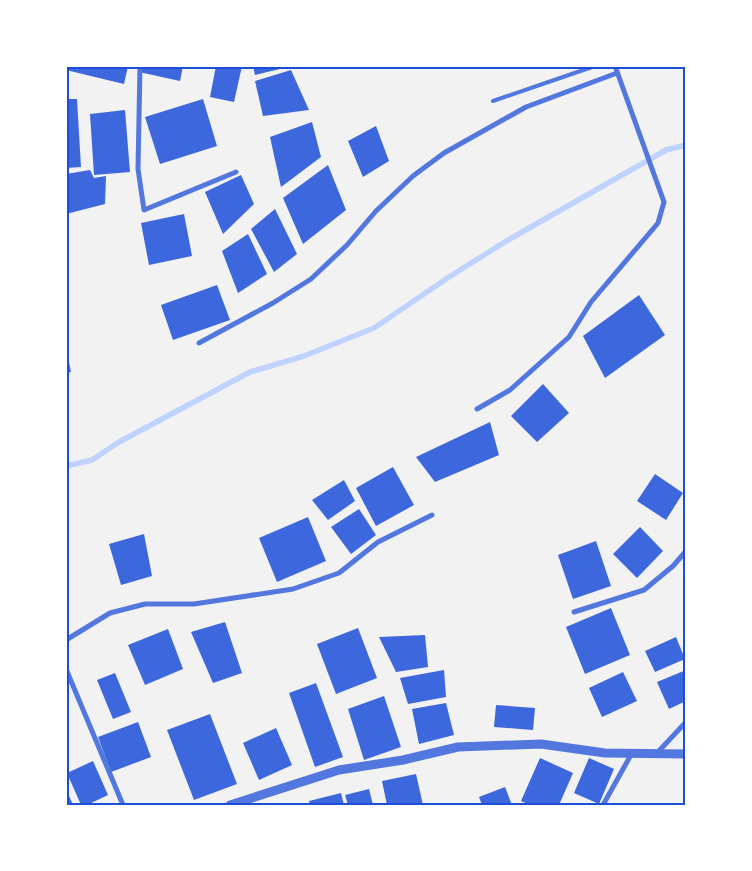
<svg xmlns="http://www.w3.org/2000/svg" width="752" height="871" font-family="Georgia,serif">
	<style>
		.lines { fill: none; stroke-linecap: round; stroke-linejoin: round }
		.stream { stroke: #bfd3fe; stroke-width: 5.5 }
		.building { fill: #3d67dc }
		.service { stroke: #5277de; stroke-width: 4 }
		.minor { stroke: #5277de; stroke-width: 5 }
		.tertiary { stroke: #5277de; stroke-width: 9 }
		.neatline { fill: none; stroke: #1d4ed8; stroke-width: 2 }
	</style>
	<rect width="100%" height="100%" fill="#f2f2f2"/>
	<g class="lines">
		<path class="stream" d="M66 466 92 460 119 442 250 372 304 356 374 328 449 277 508 240 666 150 686 145"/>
	</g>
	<g class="building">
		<path d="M66 66H128L124 84 66 70Z"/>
		<path d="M141 66H183L180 81 139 72Z"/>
		<path d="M216 66H242L234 102 210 97Z"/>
		<path d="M253 66H287L288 67 255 75Z"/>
		<path d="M291 70 309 110 263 116 255 81Z"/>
		<path d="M66 99H77L81 167 66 168Z"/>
		<path d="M203 99 217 146 160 164 145 117Z"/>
		<path d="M125 110 130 172 94 175 90 114Z"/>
		<path d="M312 122 321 157 281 187 270 137Z"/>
		<path d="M376 126 389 161 363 177 348 141Z"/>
		<path d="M328 165 346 210 303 244 283 198Z"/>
		<path d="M90 170 94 178 106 176 105 204 66 214V174Z"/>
		<path d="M241 175 254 204 223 234 205 192Z"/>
		<path d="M275 209 297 254 274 272 251 229Z"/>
		<path d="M184 214 192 256 149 265 141 223Z"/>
		<path d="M248 234 267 274 238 293 222 251Z"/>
		<path d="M217 285 230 320 173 340 161 305Z"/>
		<path d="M639 295 665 335 605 378 583 336Z"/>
		<path d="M66 347 71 372 66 373Z"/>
		<path d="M543 384 569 413 537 442 511 416Z"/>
		<path d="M490 422 499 455 435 482 416 457Z"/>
		<path d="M393 467 414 505 376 526 356 488Z"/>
		<path d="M655 474 683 493 666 520 637 501Z"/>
		<path d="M344 480 355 501 328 520 312 500Z"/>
		<path d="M359 509 376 535 351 554 331 527Z"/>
		<path d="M308 517 326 561 277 582 259 538Z"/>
		<path d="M640 527 663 551 637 578 613 554Z"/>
		<path d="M144 534 152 576 121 585 109 544Z"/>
		<path d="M596 541 611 586 573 599 558 555Z"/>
		<path d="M611 608 630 655 585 674 566 627Z"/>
		<path d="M225 622 242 673 213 683 191 632Z"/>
		<path d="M358 628 377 678 336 694 317 644Z"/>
		<path d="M168 629 183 669 145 685 128 645Z"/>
		<path d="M425 635 428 667 396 672 379 637Z"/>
		<path d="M676 637 685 659 655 672 645 651Z"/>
		<path d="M444 670 446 697 408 704 400 678Z"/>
		<path d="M686 670V701L669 709 657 682Z"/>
		<path d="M623 672 637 701 602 717 589 688Z"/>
		<path d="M115 673 131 712 113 719 97 680Z"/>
		<path d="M316 683 343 757 315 767 289 693Z"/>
		<path d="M384 696 401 747 364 760 348 709Z"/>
		<path d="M446 703 454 735 419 744 412 709Z"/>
		<path d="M496 705 535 708 533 730 494 727Z"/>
		<path d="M210 714 237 784 194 800 167 730Z"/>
		<path d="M138 722 151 757 111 772 98 737Z"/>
		<path d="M276 728 292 765 259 780 243 743Z"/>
		<path d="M540 758 573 773 559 805H530L521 801Z"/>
		<path d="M589 758 614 769 599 804 574 793Z"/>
		<path d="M93 761 108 795 87 805H81L67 773Z"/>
		<path d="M416 774 423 805H387L382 781Z"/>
		<path d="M505 787 512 805H482L479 797Z"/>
		<path d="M66 789 73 805H66Z"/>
		<path d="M369 789 373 805H348L345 795Z"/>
		<path d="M341 793 344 805H310L309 801Z"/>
	</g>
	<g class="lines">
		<path class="service" d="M493 101 595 66"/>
		<g class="minor">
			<path d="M140 66 138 169 144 210 236 172"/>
			<path d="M199 343 273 303 311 279 347 245 376 211 413 176 444 153 526 107 617 73"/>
			<path d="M477 409 510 390 569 337 591 302 658 223 664 202 615 66"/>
			<path d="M574 612 644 590 673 566 686 551"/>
			<path d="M66 640 110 613 145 604H194L293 589 339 573 378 542 432 515"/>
			<path d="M66 669 123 805"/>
			<path d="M657 753 686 722"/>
			<path d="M603 805 632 753"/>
		</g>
		<path class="tertiary" d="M230 805 339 770 403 760 458 747 541 744 605 753 686 754"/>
	</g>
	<rect width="752" height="871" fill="none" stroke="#ffffff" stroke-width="135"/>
	<rect x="68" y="68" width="616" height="736" class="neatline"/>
</svg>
